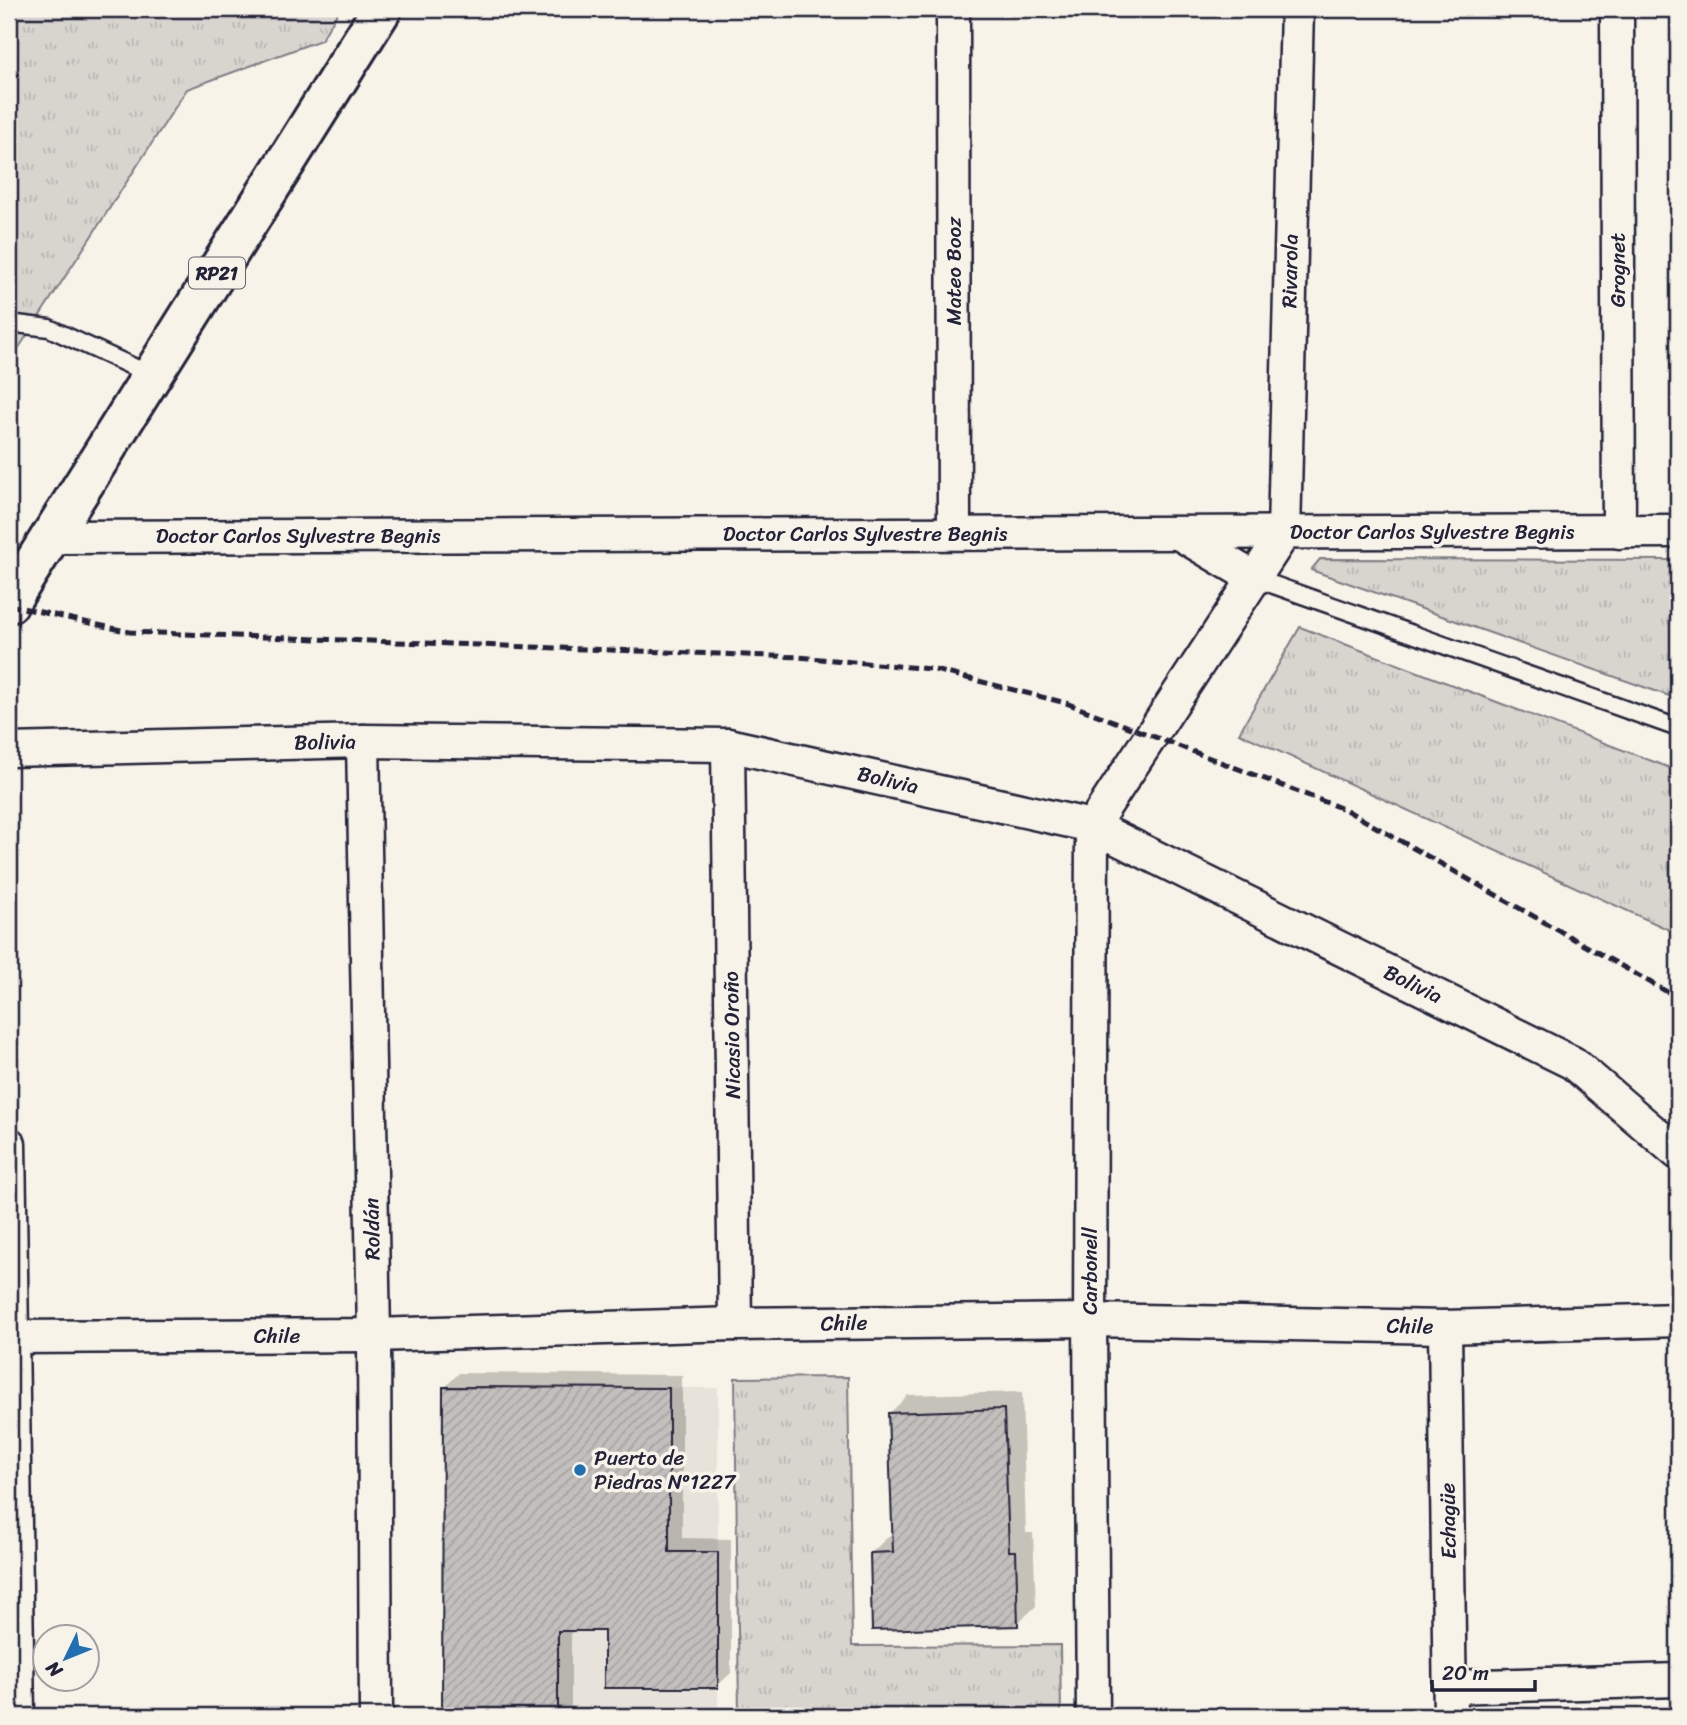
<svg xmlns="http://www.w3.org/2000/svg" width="1687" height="1725" font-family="Sriracha,sans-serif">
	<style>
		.built { fill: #e7e3db }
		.grass { fill: url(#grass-tufts); stroke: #7d7c85; stroke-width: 2 }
		.shadow { fill: #0003 }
		.building { fill: url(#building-hatch); stroke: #22223b; stroke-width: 2 }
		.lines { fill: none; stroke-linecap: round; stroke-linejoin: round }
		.service-casing { stroke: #22223b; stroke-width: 21 }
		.minor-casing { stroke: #22223b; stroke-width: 37 }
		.primary-casing { stroke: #22223b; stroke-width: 44 }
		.service { stroke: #f7f3e8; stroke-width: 16 }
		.minor { stroke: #f7f3e8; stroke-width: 32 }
		.primary { stroke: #f7f3e8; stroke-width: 38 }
		.rail { stroke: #22223b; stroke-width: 5; stroke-dasharray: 10 5; stroke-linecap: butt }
		.poi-dot { fill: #1f6fb2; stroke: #f7f3e8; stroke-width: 2.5 }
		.labels { text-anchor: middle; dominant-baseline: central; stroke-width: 7; stroke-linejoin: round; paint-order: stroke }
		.shield { fill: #f7f3e8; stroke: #62616f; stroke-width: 2 }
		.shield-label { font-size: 19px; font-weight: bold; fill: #22223b }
		.street-label { font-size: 21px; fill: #22223b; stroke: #f7f3e8 }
		.poi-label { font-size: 21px; fill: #22223b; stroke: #f7f3e8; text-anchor: start }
	</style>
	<defs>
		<pattern id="grass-tufts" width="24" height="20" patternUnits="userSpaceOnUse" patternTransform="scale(1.75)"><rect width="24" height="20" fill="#d8d5cf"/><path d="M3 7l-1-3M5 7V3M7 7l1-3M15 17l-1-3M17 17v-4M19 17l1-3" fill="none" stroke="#b9b7b3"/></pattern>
		<pattern id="building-hatch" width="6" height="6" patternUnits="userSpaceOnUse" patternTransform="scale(1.75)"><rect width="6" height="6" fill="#c2bfbd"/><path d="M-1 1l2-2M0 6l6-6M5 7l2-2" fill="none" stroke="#a6a4a3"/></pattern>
	</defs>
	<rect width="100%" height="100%" fill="#f7f3e8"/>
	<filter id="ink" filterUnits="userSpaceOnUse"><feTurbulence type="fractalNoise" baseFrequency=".0143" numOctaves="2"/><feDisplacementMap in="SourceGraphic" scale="14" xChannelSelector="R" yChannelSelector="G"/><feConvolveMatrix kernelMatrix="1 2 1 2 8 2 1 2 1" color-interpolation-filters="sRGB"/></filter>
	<g filter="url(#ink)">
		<path class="built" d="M443 1387 718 1388V1716H443Z"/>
		<g class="grass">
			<path d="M9 9H340L321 40 187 89 9 363Z"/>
			<path d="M1320 559 1678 560V699L1311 570Z"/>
			<path d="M1300 627 1678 771V934L1239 733Z"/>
			<path d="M848 1377 852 1646 1060 1645 1061 1716H739L735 1378Z"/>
		</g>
		<g class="shadow">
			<path d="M459 1373 682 1375V1538L731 1539V1673L717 1686 606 1629 571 1630V1706L561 1716H444L445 1387Z"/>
			<path d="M1022 1392 1026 1533H1033L1036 1606 1017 1624 871 1553 890 1535H894L890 1413 908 1395Z"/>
		</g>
		<g class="building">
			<path d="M443 1387 669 1388V1552H718V1688H604V1631H558V1716H442Z"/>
			<path d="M1004 1409 1009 1551H1016L1018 1626 872 1630 870 1553 893 1552 888 1413Z"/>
		</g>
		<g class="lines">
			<g class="service-casing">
				<g id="service">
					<path d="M9 323 49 328 153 376"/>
					<path d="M1254 578 1678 728"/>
				</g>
			</g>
			<g class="minor-casing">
				<g id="minor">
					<path d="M953 9 954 533"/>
					<path d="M1617 9 1619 532"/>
					<path d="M1180 534 1254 578"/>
					<path d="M52 537 1678 531"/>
					<path d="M363 741 374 1335 376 1716"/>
					<path d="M728 745 735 1324"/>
					<path d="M9 750 363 741 728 745 1092 826 1573 1063 1678 1153"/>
					<path d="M9 1144 18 1716"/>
					<path d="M1445 1327 1450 1716"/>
					<path d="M9 1337 374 1335 735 1324 1090 1320 1445 1327 1678 1320"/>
					<path d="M1450 1687 1678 1680"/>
					<path d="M1093 1716 1090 1320 1092 826 1284 533 1297 9"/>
				</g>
			</g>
			<g class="primary-casing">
				<path id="primary" d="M9 603 382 9"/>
			</g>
			<use href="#service" class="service"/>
			<use href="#minor" class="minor"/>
			<use href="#primary" class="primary"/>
			<path class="rail" d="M9 605 130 632 799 657 931 669 1066 703 1346 810 1678 998"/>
		</g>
	</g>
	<circle class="poi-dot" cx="580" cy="1470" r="7"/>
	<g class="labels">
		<rect class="shield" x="189" y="257.5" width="56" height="31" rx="5"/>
		<g class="shield-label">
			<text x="217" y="273">RP21</text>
		</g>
		<g class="street-label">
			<text transform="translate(1618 270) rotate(-90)">Grognet</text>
			<text transform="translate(954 271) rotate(-90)">Mateo Booz</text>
			<text transform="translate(1290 271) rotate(-89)">Rivarola</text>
			<text x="1432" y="532">Doctor Carlos Sylvestre Begnis</text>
			<text x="865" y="534">Doctor Carlos Sylvestre Begnis</text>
			<text x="298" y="536">Doctor Carlos Sylvestre Begnis</text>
			<text transform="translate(325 742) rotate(-1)">Bolivia</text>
			<text transform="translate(888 780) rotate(13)">Bolivia</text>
			<text transform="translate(1413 984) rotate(26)">Bolivia</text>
			<text transform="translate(732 1035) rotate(-91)">Nicasio Oroño</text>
			<text transform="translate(372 1229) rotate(-91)">Roldán</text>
			<text transform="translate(1090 1271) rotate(-90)">Carbonell</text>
			<text transform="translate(844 1323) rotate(-1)">Chile</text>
			<text transform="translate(1410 1326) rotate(1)">Chile</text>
			<text x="277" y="1336">Chile</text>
			<text transform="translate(1448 1521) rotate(-91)">Echagüe</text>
		</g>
		<g class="poi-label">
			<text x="594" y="1458">Puerto de<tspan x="594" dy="24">Piedras Nº1227</tspan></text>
		</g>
	</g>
	<rect width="1687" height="1725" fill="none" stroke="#f7f3e8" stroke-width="35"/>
	<rect x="18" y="18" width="1652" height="1690" fill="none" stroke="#22223b" stroke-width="2.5" filter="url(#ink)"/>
	<g transform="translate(66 1658) rotate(227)"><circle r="33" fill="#f7f3e8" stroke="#a29fa3" stroke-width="2"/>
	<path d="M0-5L12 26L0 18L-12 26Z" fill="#1f6fb2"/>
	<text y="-10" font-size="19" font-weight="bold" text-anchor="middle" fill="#22223b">N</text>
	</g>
	<path d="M1432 1680v10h103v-10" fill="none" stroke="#22223b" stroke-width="3.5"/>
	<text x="1442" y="1680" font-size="21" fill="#22223b" stroke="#f7f3e8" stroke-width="5" paint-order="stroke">20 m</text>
</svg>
